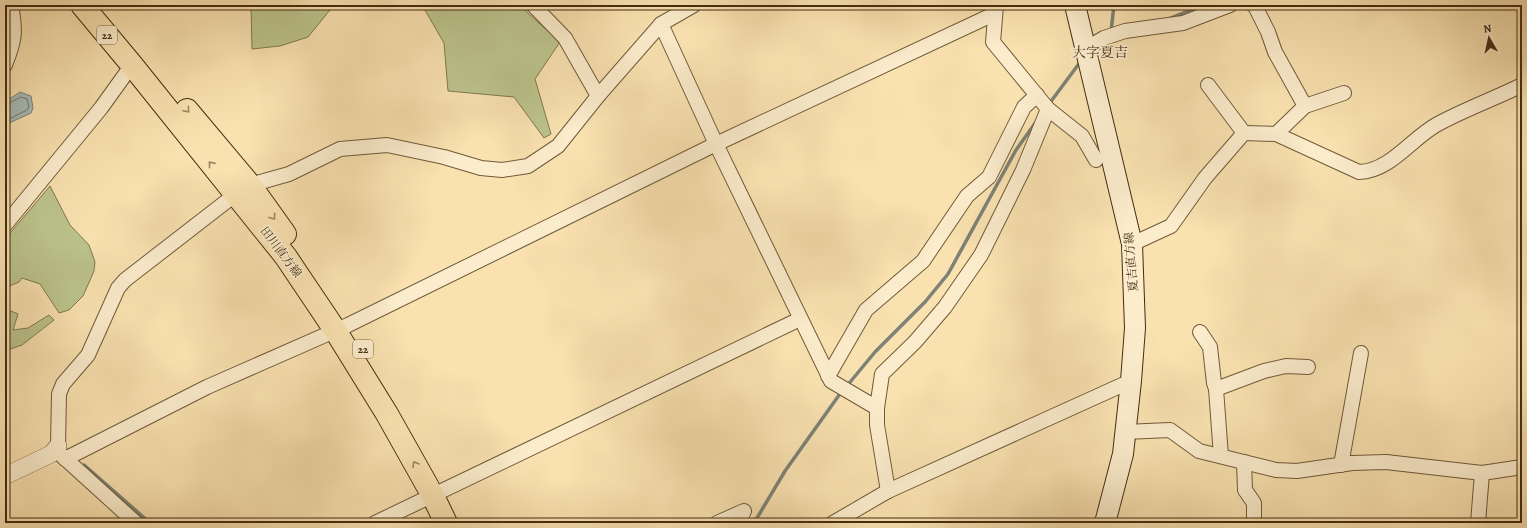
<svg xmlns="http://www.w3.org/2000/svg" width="1527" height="528" font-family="Alegreya,'Noto Serif JP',serif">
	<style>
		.green { fill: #bcc38c; stroke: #80784e }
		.water { fill: #a4bab7; stroke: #7d8275 }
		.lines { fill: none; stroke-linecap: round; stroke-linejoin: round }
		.shore { stroke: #747464; stroke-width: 1 }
		.stream { stroke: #7d8275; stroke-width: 3.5 }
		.minor-casing { stroke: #705a39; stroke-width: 16 }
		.tertiary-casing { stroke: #705a39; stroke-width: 18 }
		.secondary-casing { stroke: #432d11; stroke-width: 22 }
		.primary-casing { stroke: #432d11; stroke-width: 24 }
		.minor { stroke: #fbeccc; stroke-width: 14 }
		.tertiary { stroke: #fbeccc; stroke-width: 17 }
		.secondary { stroke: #fbeccc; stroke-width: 20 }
		.primary { stroke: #f9e1b0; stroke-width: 22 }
		.oneway { stroke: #9e8760 }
		.labels { text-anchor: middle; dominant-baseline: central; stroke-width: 3.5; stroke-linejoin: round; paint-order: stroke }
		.shield { fill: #fbeccc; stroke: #7a6649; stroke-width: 1 }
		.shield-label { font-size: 11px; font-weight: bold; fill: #432d11 }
		.street-label { font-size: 12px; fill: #432d11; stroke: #fbeccc }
		.quarter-label { font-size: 14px; fill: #432d11; stroke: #fbeccc }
	</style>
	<rect width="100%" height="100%" fill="#f9e1b0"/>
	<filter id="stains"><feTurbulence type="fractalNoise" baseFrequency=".005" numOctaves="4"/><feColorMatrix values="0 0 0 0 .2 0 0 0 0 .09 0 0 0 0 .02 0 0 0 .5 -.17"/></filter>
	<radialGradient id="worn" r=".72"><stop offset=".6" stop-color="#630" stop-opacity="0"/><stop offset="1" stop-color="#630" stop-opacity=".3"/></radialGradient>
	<g class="green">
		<path d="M251 5H334L308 37 280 46 252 49Z"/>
		<path d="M422 5H519L560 42 535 79 551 134 544 138 514 97 448 91 444 43Z"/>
		<path d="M50 186 70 225 89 245 95 262 94 271 83 296 69 310 59 313 40 284 22 278 19 282 5 288V239Z"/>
		<path d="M6 309 18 314 13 330 28 328 49 315 54 320 22 345 5 351Z"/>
	</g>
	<path class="water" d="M20 92 31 96 33 108 31 113 5 125V102Z"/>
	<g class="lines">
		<path class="shore" d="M5 105 21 97 27 99 29 107 27 110 5 121"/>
		<g class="stream">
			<path d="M1168 19 1203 5"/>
			<path d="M1111 32 1114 5"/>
			<path d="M1049 104 1081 61"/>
			<path d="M846 387 875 352 925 302 948 274 1016 150 1036 122"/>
			<path d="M84 465 150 523"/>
			<path d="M754 523 785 471 842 391"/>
		</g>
		<g class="minor-casing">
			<g id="minor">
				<path d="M533 5 565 38 598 96"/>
				<path d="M1253 5 1255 6 1268 32 1275 52 1305 106"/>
				<path d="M996 6 993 42 1048 109 1082 136 1096 160"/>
				<path d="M661 24 716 144 831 381 877 408"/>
				<path d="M1085 49 1104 38 1125 31 1183 23 1230 5"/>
				<path d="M5 65C15 40 16 32 11 5"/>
				<path d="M1208 85 1244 133"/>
				<path d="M1276 134 1305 106 1344 93"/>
				<path d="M5 225 101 108 132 65"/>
				<path d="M1132 244 1171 226 1205 178 1244 133 1276 134 1359 172C1390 171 1410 140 1436 125 1463 110 1494 99 1522 85"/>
				<path d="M1200 332 1210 347 1214 383 1216 389"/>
				<path d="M828 376 866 310 923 261 967 196 989 177 1024 107 1037 95"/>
				<path d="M1125 432 1170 430 1199 451 1276 470 1297 471 1352 463 1386 462 1482 473 1522 467"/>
				<path d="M58 446 59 394 63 384 88 355 118 288 125 280 236 194 250 185 289 174 340 149 387 145 444 157 481 168 502 170 528 166 558 146 598 96 661 24 694 5"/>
				<path d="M59 453 136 523"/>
				<path d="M1221 456 1216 389 1264 371 1286 366 1308 367"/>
				<path d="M65 459 207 387 348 325 716 144 994 14"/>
				<path d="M1244 462 1245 490 1254 503V523"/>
				<path d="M1341 465 1361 353"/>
				<path d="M888 491 877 425V408L882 374 915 342 945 307 981 255 1023 170 1048 109"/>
				<path d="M375 523 800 319"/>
				<path d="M717 523 744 511 738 523"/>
				<path d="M833 523 888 491 1131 381"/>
				<path d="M1478 523 1482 473"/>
			</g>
		</g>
		<g class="tertiary-casing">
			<path id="tertiary" d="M5 476 51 454 58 446"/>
		</g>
		<g class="secondary-casing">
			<path id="secondary" d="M1075 5 1132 244 1135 328 1131 381 1123 454 1105 523"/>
		</g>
		<g class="primary-casing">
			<g id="primary">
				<path d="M82 5 132 65 286 257 335 330 387 414 433 496 446 523"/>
				<path d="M187 110 250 185 285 234"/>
			</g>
		</g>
		<use href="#minor" class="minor"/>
		<use href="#tertiary" class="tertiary"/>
		<use href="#secondary" class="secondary"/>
		<use href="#primary" class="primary"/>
	</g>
	<defs><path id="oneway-chevron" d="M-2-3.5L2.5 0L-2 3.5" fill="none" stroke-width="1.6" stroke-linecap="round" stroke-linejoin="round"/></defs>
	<g class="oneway">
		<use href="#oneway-chevron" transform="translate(187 110) rotate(50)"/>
		<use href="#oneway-chevron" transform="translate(211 164) rotate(-129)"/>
		<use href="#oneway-chevron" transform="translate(273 217) rotate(54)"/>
		<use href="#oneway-chevron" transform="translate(415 464) rotate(-120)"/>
	</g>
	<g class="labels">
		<g class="shield">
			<rect x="97" y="26" width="20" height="18" rx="3"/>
			<rect x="353" y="340" width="20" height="18" rx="3"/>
		</g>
		<g class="shield-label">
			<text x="107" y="35">22</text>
			<text x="363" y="349">22</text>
		</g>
		<g class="street-label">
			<text transform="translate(281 252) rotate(53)">田川直方線</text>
			<text transform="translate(1131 262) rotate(-95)">夏吉直方線</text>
		</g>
		<g class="quarter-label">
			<text x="1100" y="52">大字夏吉</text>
		</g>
	</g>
	<rect width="1527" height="528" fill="none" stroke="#f9e1b0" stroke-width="20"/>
	<rect x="6" y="6" width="1515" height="516" fill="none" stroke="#432d11" stroke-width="2"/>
	<rect x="10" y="10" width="1507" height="508" fill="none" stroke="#432d11"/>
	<g transform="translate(1489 38) rotate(351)" stroke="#fbeccc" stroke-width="3" paint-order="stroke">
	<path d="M0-3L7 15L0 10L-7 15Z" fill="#432d11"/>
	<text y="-6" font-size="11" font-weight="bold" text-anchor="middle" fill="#432d11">N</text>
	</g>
	<rect width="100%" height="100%" filter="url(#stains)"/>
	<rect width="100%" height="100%" fill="url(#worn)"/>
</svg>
